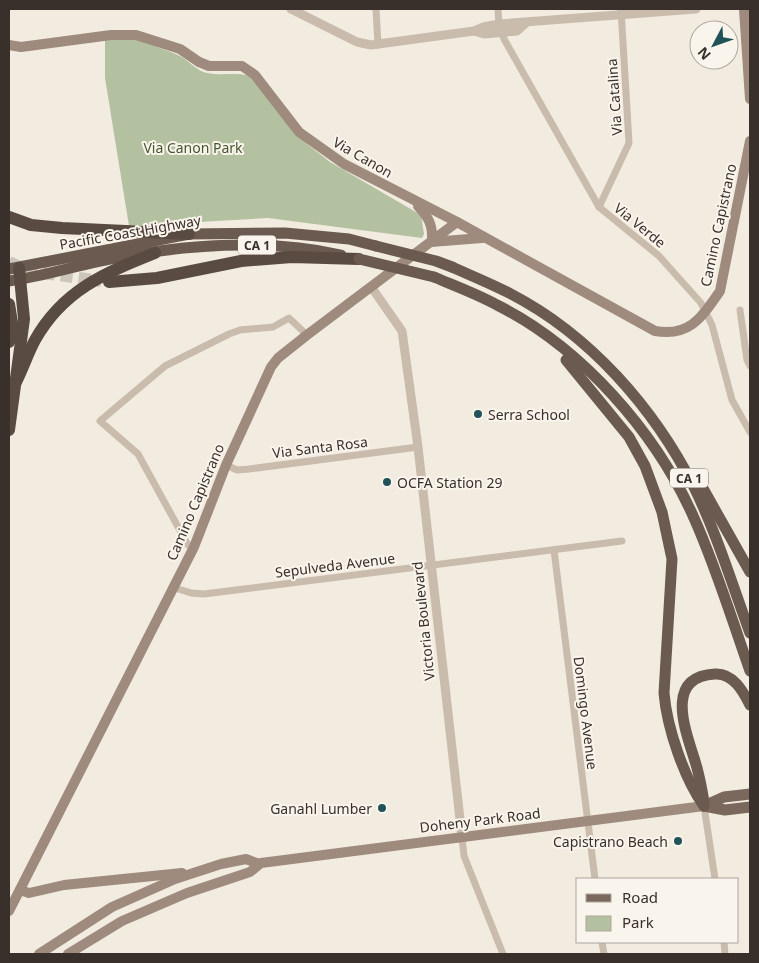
<svg xmlns="http://www.w3.org/2000/svg" width="759" height="963" font-family="'Noto Sans',sans-serif">
	<style>
		.green { fill: #b4c1a0 }
		.lines { fill: none; stroke-linecap: round; stroke-linejoin: round }
		.motorway-tunnel { stroke: #cdc6bc; stroke-width: 12; stroke-dasharray: 12 6; stroke-linecap: butt }
		.minor { stroke: #cabcac; stroke-width: 7 }
		.tertiary { stroke: #cabcac; stroke-width: 9 }
		.secondary { stroke: #9e8b7d; stroke-width: 10 }
		.primary { stroke: #7a685c; stroke-width: 11 }
		.trunk { stroke: #6a5a4f; stroke-width: 11 }
		.motorway { stroke: #594b42; stroke-width: 12 }
		.trunk-bridge { stroke: #6a5a4f; stroke-width: 11 }
		.poi-dot { fill: #215259; stroke: #faf5ec; stroke-width: 2 }
		.labels { text-anchor: middle; dominant-baseline: central; stroke-width: 4; stroke-linejoin: round; paint-order: stroke }
		.shield { fill: #faf5ec; stroke: #736b65; stroke-width: 1 }
		.shield-label { font-size: 12px; font-weight: bold; fill: #39302b }
		.street-label { font-size: 14px; fill: #39302b; stroke: #faf5ec }
		.park-label { font-size: 14px; fill: #45562f; stroke: #faf5ec }
		.poi-label { font-size: 14px; fill: #39302b; stroke: #faf5ec; text-anchor: start }
	</style>
	<rect width="100%" height="100%" fill="#f2ebe0"/>
	<path class="green" d="M137 37C150 46 165 49 180 56 189 61 197 71 207 73 221 76 235 72 250 76L307 144 330 162 421 215 424 234 422 238 268 218 129 226 105 78V38Z"/>
	<g class="lines">
		<path class="motorway-tunnel" d="M9 262 29 271 101 281"/>
		<g class="minor">
			<path d="M376 9 378 45"/>
			<path d="M498 9 499 24 504 39 599 207 659 256 701 303 712 325 732 400 750 432"/>
			<path d="M599 207 629 143 621 9"/>
			<path d="M740 310 747 360 750 366"/>
			<path d="M226 465 237 470 249 469 418 447"/>
			<path d="M194 547 188 545 138 454 100 421 165 366 229 334 240 330 273 327 289 318 307 335"/>
			<path d="M554 550 595 879"/>
			<path d="M172 587 191 593 204 594 622 541"/>
			<path d="M704 806 715 879"/>
			<path d="M462 837 464 856 503 954"/>
			<path d="M602 942 604 954"/>
			<path d="M724 942 725 954"/>
		</g>
		<g class="tertiary">
			<path d="M291 9 357 42 371 45 474 31 483 27 499 24 696 9"/>
			<path d="M474 31 484 34 517 31 526 23"/>
			<path d="M372 288 402 331 418 447 462 837"/>
		</g>
		<g class="secondary">
			<path d="M744 9 750 99"/>
			<path d="M9 45 21 47 111 35H136L180 49 199 62 209 66H242L255 75 299 132 344 164 457 222 655 331C690 337 702 317 720 291L750 141"/>
			<path d="M418 206C429 218 433 225 432 242"/>
			<path d="M431 242 482 238"/>
			<path d="M20 890 29 893 64 885 182 873"/>
			<path d="M9 911 194 547 226 465 271 367 278 358 307 335 457 222"/>
			<path d="M39 954 112 907 175 879 221 864 246 859 259 864"/>
			<path d="M68 954 122 921 187 893 250 872 261 863 704 806"/>
		</g>
		<g class="primary">
			<path d="M704 806 724 797 750 794"/>
			<path d="M704 806 725 810 750 807"/>
		</g>
		<g class="trunk">
			<path d="M452 267C472 276 492 284 511 294 590 335 654 408 694 487 717 534 732 584 750 633"/>
			<path d="M9 269 189 234 285 233 349 239 376 246"/>
			<path d="M434 277C455 286 477 294 497 305 581 347 656 432 694 518 716 567 732 620 750 671"/>
			<path d="M9 281C47 276 83 263 121 257 192 244 269 239 341 255"/>
			<path d="M566 360 629 437 645 466 662 512 672 559 664 693C667 728 684 778 704 806"/>
			<path d="M696 476 750 572"/>
			<path d="M704 802C702 790 700 779 697 768 689 738 660 677 715 674 733 673 743 691 750 705"/>
		</g>
		<g class="motorway">
			<path d="M9 217 31 225 62 228 189 234"/>
			<path d="M109 282 157 278 241 261 292 257 359 259"/>
			<path d="M9 304 13 329 9 342"/>
			<path d="M16 382C23 368 28 353 35 340 63 290 105 273 155 253"/>
			<path d="M9 430 24 319 19 268"/>
		</g>
		<g class="trunk-bridge">
			<path d="M376 246 436 261 452 267"/>
			<path d="M359 259 434 277"/>
		</g>
	</g>
	<g class="poi-dot">
		<circle cx="478" cy="414" r="5"/>
		<circle cx="387" cy="482" r="5"/>
		<circle cx="382" cy="808" r="5"/>
		<circle cx="678" cy="841" r="5"/>
	</g>
	<g class="labels">
		<g class="shield">
			<rect x="238" y="235.5" width="38" height="19" rx="4"/>
			<rect x="670" y="468.5" width="38" height="19" rx="4"/>
		</g>
		<g class="shield-label">
			<text x="257" y="245">CA 1</text>
			<text x="689" y="478">CA 1</text>
		</g>
		<g class="street-label">
			<text transform="translate(614 97) rotate(-94)">Via Catalina</text>
			<text transform="translate(363 157) rotate(30)">Via Canon</text>
			<text transform="translate(640 225) rotate(39)">Via Verde</text>
			<text transform="translate(718 225) rotate(-78)">Camino Capistrano</text>
			<text transform="translate(130 232) rotate(-10)">Pacific Coast Highway</text>
			<text transform="translate(320 447) rotate(-7)">Via Santa Rosa</text>
			<text transform="translate(195 502) rotate(-67)">Camino Capistrano</text>
			<text transform="translate(335 565) rotate(-7)">Sepulveda Avenue</text>
			<text transform="translate(423 621) rotate(-96)">Victoria Boulevard</text>
			<text transform="translate(586 713) rotate(83)">Domingo Avenue</text>
			<text transform="translate(480 820) rotate(-7)">Doheny Park Road</text>
		</g>
		<g class="park-label">
			<text x="193" y="147">Via Canon Park</text>
		</g>
		<g class="poi-label">
			<text x="488" y="414">Serra School</text>
			<text x="397" y="482">OCFA Station 29</text>
			<text x="372" y="808" text-anchor="end">Ganahl Lumber</text>
			<text x="668" y="841" text-anchor="end">Capistrano Beach</text>
		</g>
	</g>
	<rect width="759" height="963" fill="none" stroke="#39302b" stroke-width="20"/>
	<rect x="576" y="878" width="162" height="65" fill="#faf5ec" stroke="#ada69f"/>
	<rect x="586" y="894" width="25" height="8" fill="#7a685c" stroke="#ada69f"/>
	<text x="622" y="903" font-size="15" fill="#39302b">Road</text>
	<rect x="586" y="916" width="25" height="15" fill="#b4c1a0" stroke="#ada69f"/>
	<text x="622" y="928" font-size="15" fill="#39302b">Park</text>
	<g transform="translate(714 45) rotate(229)"><circle r="24" fill="#faf5ec" stroke="#ada69f"/>
	<path d="M0-4L9 19L0 12L-9 19Z" fill="#215259"/>
	<text y="-8" font-size="14" font-weight="bold" text-anchor="middle" fill="#39302b">N</text>
	</g>
</svg>
